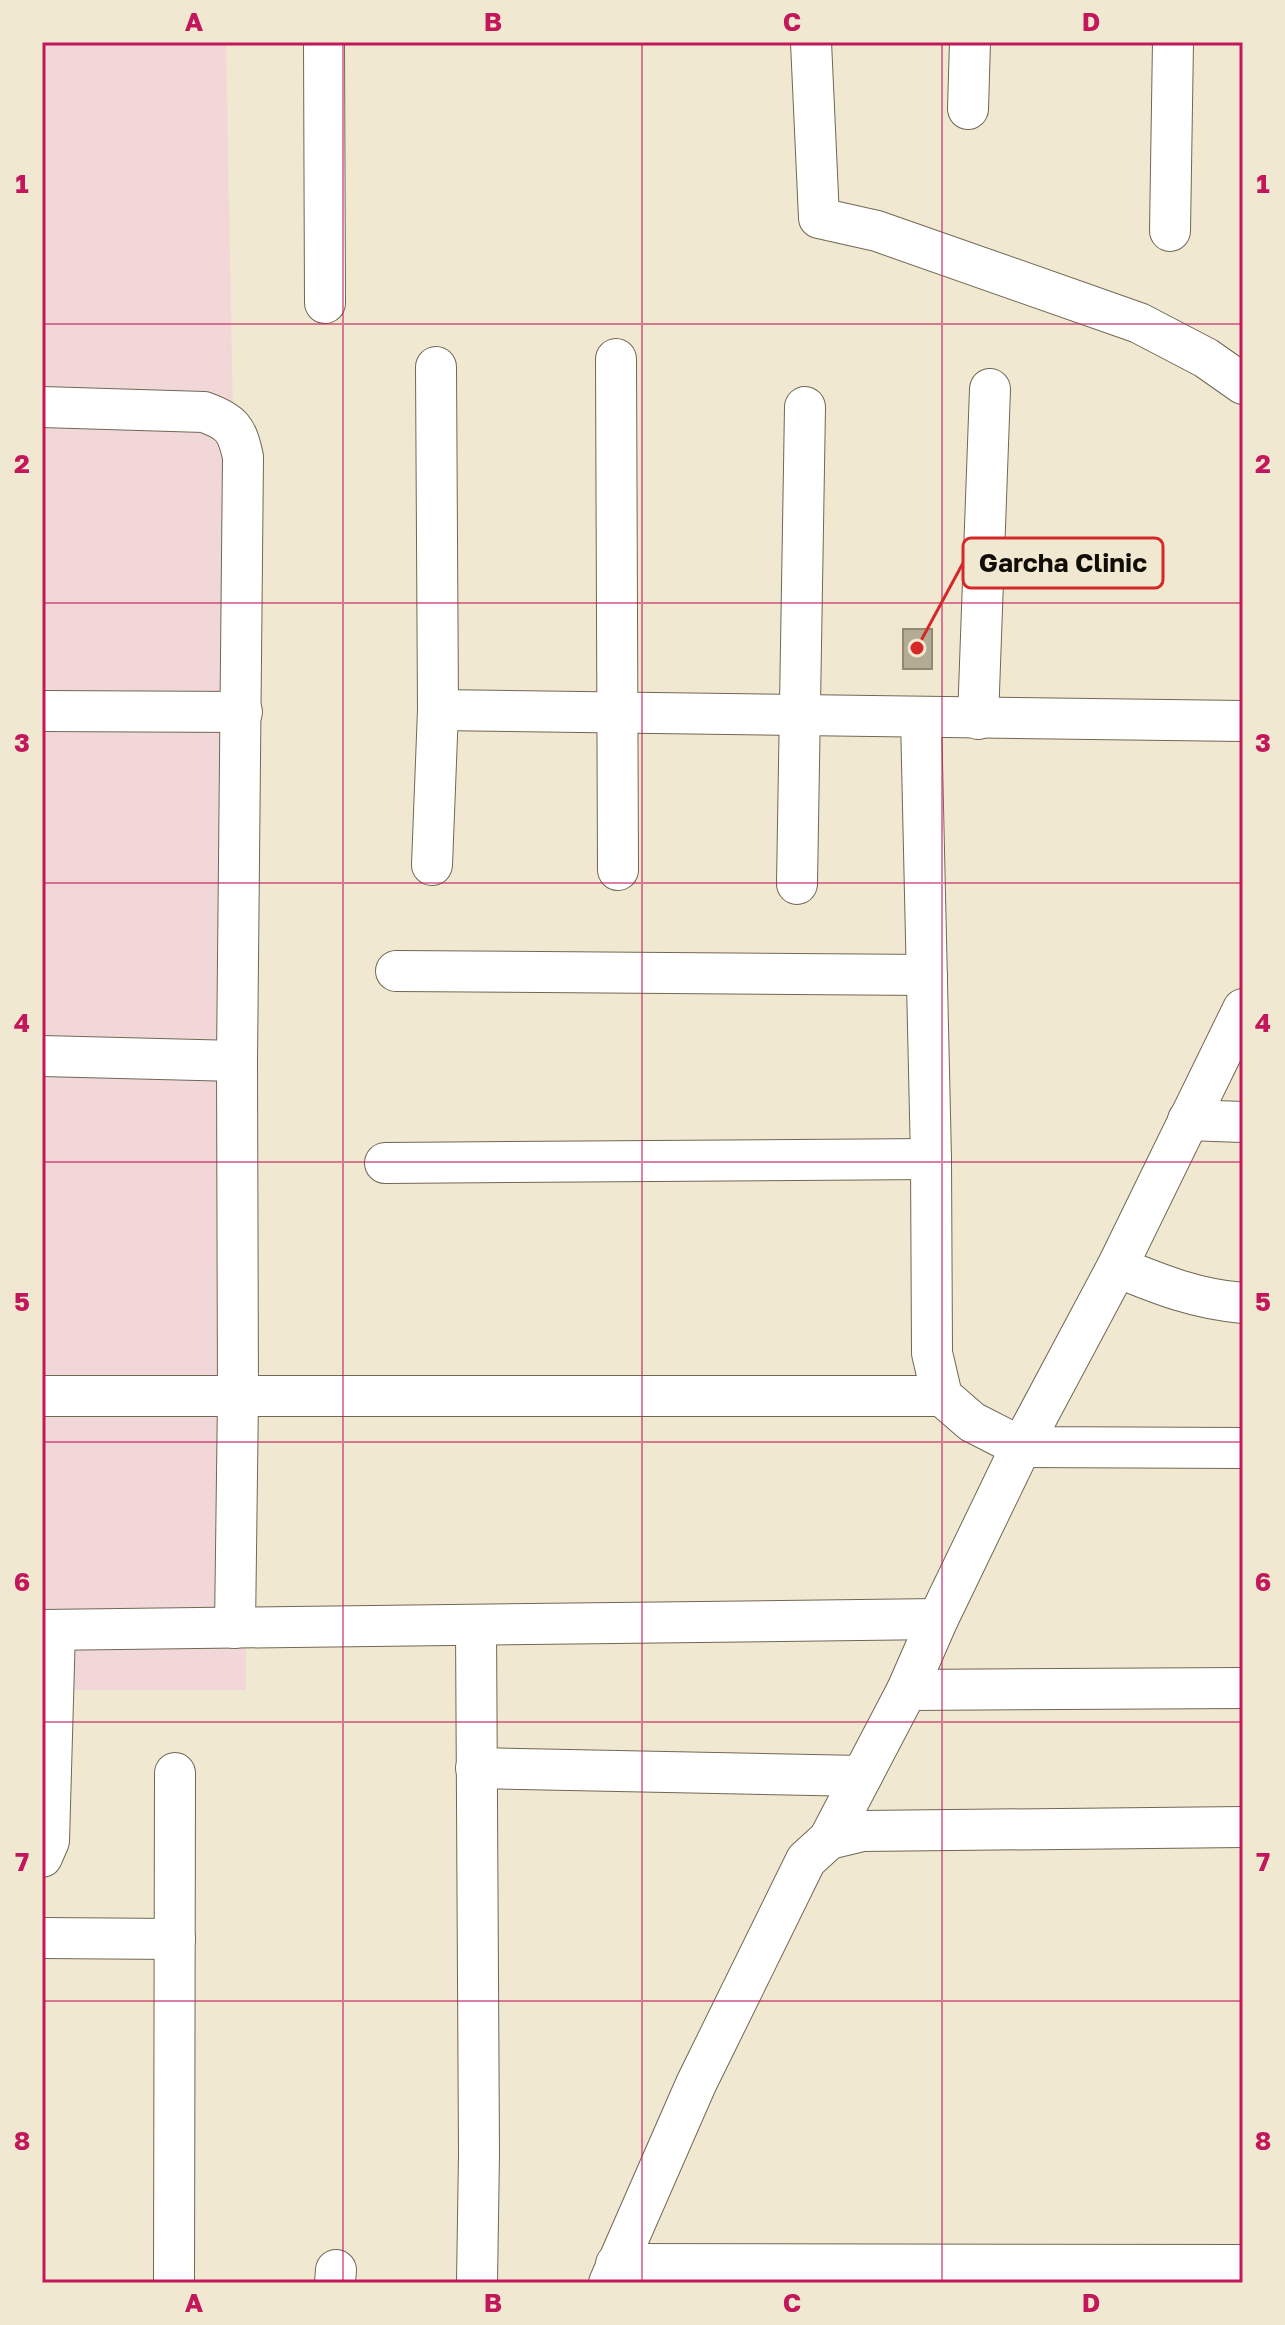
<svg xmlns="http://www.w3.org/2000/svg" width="1285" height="2325" font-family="'Golos Text',sans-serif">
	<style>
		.industrial { fill: #f2d7d9 }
		.building { fill: #b4ab95; stroke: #928974; stroke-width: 2 }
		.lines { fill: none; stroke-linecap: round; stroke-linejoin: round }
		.minor-casing { stroke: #706854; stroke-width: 42 }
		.minor { stroke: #fff; stroke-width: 40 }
		.grid { fill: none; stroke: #c2185b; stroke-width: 2; stroke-opacity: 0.55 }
		.leader { fill: none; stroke: #d62828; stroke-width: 3 }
		.callout-dot { fill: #d62828; stroke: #f1e8d1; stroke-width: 3 }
		.callout { fill: #f1e8d1; stroke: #d62828; stroke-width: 3 }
		.callout-label { font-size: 26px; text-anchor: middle; font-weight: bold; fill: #110e07 }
		.neatline { fill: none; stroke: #c2185b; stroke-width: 3 }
		.grid-label { font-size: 26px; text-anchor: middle; font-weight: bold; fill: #c2185b }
	</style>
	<rect width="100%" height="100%" fill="#f1e8d1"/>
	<path class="industrial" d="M42 42H226L246 1104V1690H42Z"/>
	<rect class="building" x="903" y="629" width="29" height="40"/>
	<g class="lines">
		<g class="minor-casing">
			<g id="minor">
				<path d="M324 42 325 303"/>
				<path d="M811 42 819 218 877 231 1139 323 1206 358 1243 384"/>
				<path d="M968 109 970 42"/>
				<path d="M1170 231 1173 42"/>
				<path d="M616 359 618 870"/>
				<path d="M42 407 204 412C232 422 237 429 243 457L237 1061 238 1398 235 1628"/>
				<path d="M438 710 1243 721"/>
				<path d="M42 711 242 712"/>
				<path d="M921 718 931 1159 932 1353 942 1396 972 1422 1021 1447 1243 1448"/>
				<path d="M978 719 990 389"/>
				<path d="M432 865 438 710 436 367"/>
				<path d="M797 884 805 407"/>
				<path d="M396 971 927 975"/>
				<path d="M42 1056 237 1061"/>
				<path d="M1188 1120 1243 1122"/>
				<path d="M385 1163 931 1159"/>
				<path d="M1117 1267C1161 1285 1196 1299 1243 1303"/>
				<path d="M42 1396H942"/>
				<path d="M476 1625 479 2154 477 2283"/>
				<path d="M42 1630 938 1619"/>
				<path d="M907 1690 1243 1688"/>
				<path d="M476 1768 862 1776"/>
				<path d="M829 1839 907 1690 938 1619 1021 1447 1117 1267 1243 1009"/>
				<path d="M42 1857 49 1841 55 1630"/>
				<path d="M42 1938 175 1939"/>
				<path d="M616 2264 1243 2265"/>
				<path d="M174 2283 175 1773"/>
				<path d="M335 2283 336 2270"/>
				<path d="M609 2283 696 2084 806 1860 829 1839 862 1831 1243 1827"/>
			</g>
		</g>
		<use href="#minor" class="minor"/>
	</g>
	<path class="grid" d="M343 42V2283M642 42V2283M942 42V2283M42 324H1243M42 603H1243M42 883H1243M42 1162H1243M42 1442H1243M42 1722H1243M42 2001H1243"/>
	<path class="leader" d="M917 648L963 563"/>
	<circle class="callout-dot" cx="917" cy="648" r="8"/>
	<rect class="callout" x="963" y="538" width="200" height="50" rx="8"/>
	<g class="callout-label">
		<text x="1063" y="572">Garcha Clinic</text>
	</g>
	<rect width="1285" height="2325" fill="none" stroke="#f1e8d1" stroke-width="88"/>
	<rect x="44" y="44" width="1197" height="2237" class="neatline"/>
	<g class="grid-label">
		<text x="194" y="31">A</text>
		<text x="493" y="31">B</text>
		<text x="792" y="31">C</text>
		<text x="1091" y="31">D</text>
		<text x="22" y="193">1</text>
		<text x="1263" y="193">1</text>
		<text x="22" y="473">2</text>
		<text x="1263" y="473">2</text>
		<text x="22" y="752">3</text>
		<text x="1263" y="752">3</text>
		<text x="22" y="1032">4</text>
		<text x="1263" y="1032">4</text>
		<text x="22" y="1311">5</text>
		<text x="1263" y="1311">5</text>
		<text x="22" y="1591">6</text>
		<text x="1263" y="1591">6</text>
		<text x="22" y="1871">7</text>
		<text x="1263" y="1871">7</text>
		<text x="22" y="2150">8</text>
		<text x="1263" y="2150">8</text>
		<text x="194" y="2312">A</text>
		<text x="493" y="2312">B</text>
		<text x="792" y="2312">C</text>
		<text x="1091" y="2312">D</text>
	</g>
</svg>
